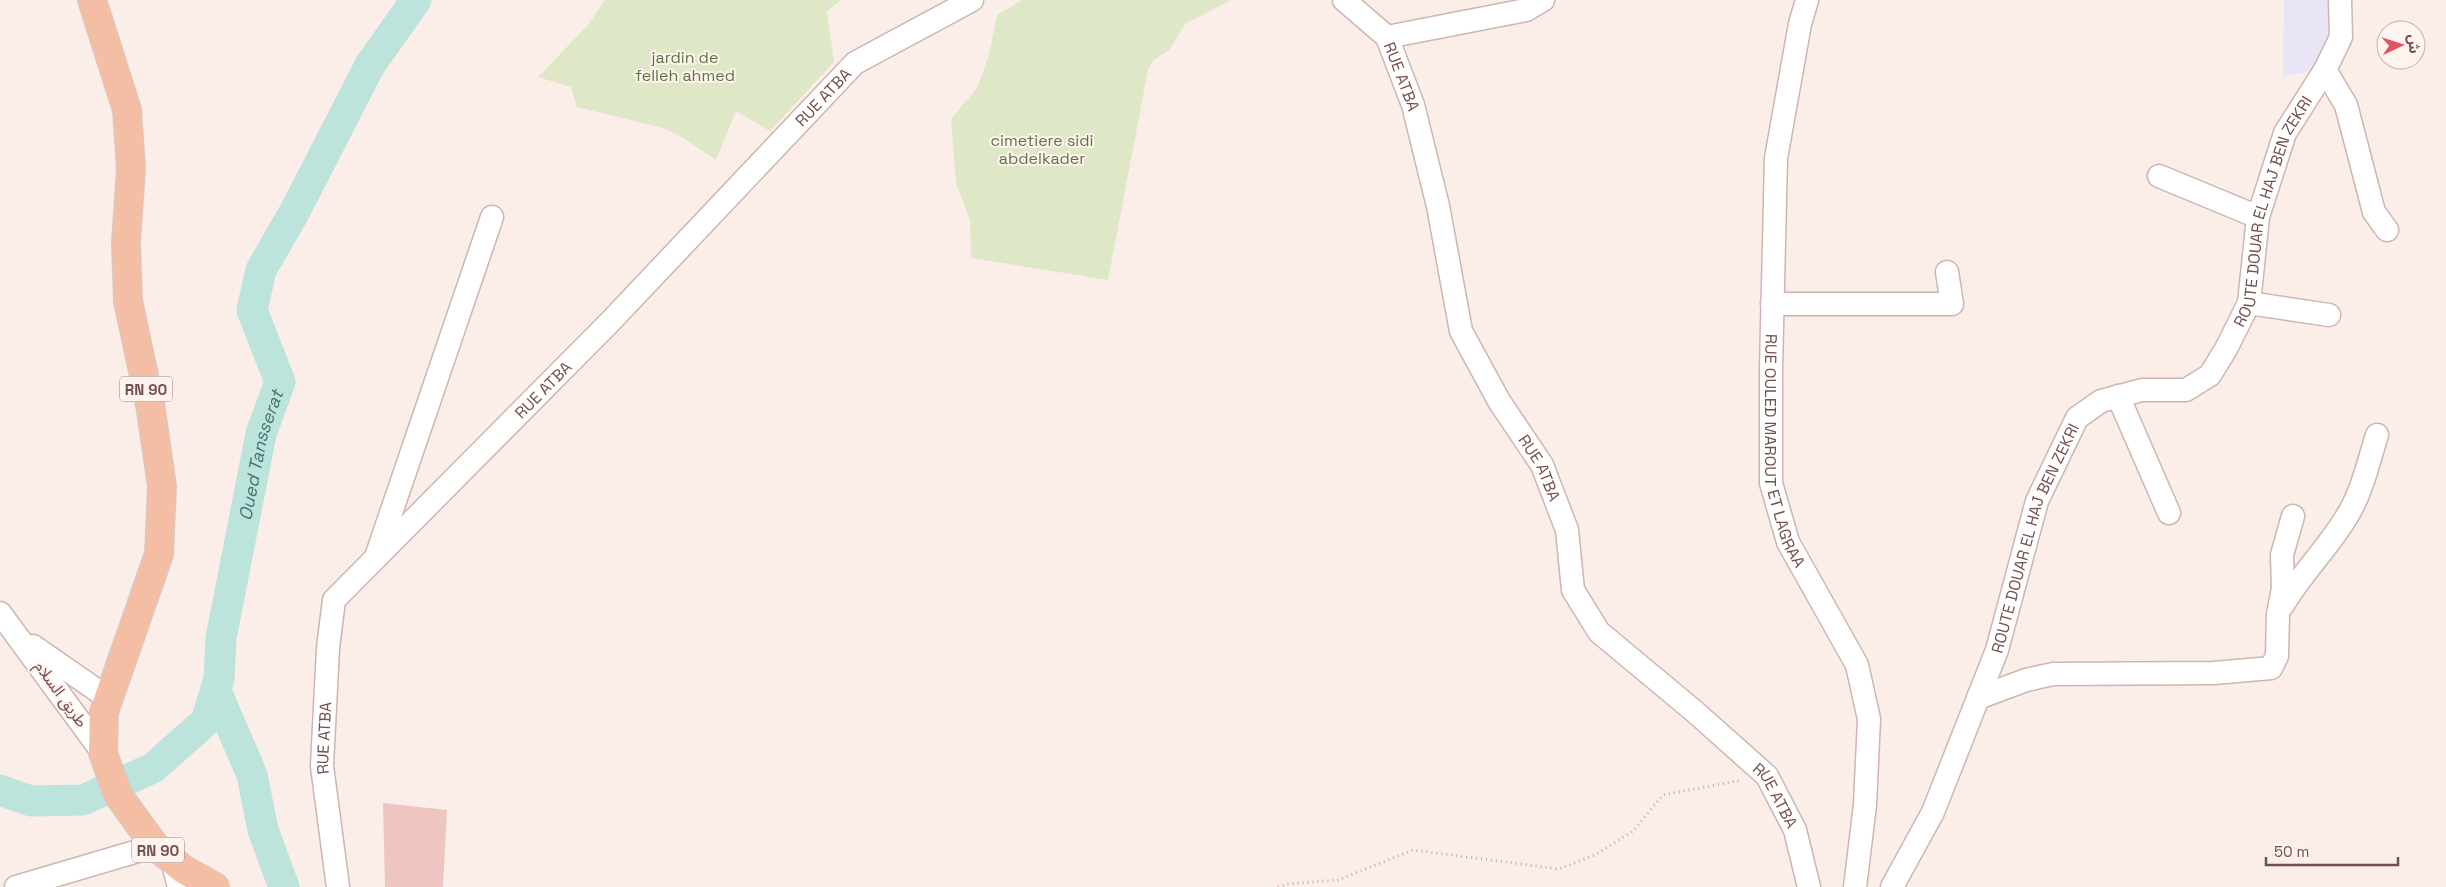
<svg xmlns="http://www.w3.org/2000/svg" width="2446" height="887" font-family="'Space Grotesk','Noto Sans Arabic',sans-serif">
	<style>
		.education { fill: #eae4f7 }
		.green { fill: #dee8c7 }
		.lines { fill: none; stroke-linecap: round; stroke-linejoin: round }
		.river { stroke: #bde3dd; stroke-width: 31 }
		.building { fill: #eec5c1 }
		.minor-casing { stroke: #ceb5b1; stroke-width: 25 }
		.major-casing { stroke: #d5caca; stroke-width: 30 }
		.path { stroke: #d3a8a4; stroke-width: 3; stroke-dasharray: 1 4; stroke-linecap: butt }
		.minor { stroke: #fff; stroke-width: 22 }
		.major { stroke: #f4bea5; stroke-width: 28 }
		.labels { text-anchor: middle; dominant-baseline: central; stroke-width: 4; stroke-linejoin: round; paint-order: stroke }
		.shield { fill: #fef3ee; stroke: #9d807e; stroke-width: 1 }
		.shield-label { font-size: 15px; font-weight: bold; fill: #734f4e }
		.park-label { font-size: 16px; fill: #607243; stroke: #fef3ee }
		.street-label { font-size: 16px; fill: #734f4e; stroke: #fef3ee }
		.water-label { font-size: 18px; font-style: italic; fill: #427770; stroke: #fef3ee }
	</style>
	<rect width="100%" height="100%" fill="#fbede8"/>
	<path class="education" d="M2284 0H2333L2331 38 2317 70 2283 77Z"/>
	<g class="green">
		<path d="M605 0H841L827 11 834 62 770 131 736 111 716 160 682 137 663 128 577 107 571 87 538 77 588 25Z"/>
		<path d="M1022 0H1231L1185 24 1169 50 1154 60 1148 70 1108 280 971 258 970 220 956 183 951 119 977 88 989 55 997 15Z"/>
	</g>
	<g class="lines">
		<g class="river">
			<path d="M216 691 252 775 263 830 284 887"/>
			<path id="s1" d="M0 790 31 801 83 800 153 768 206 721 219 679 221 638 261 434 280 382 252 310 261 270 295 211 370 65 416 0"/>
		</g>
	</g>
	<path class="building" d="M383 803 447 810 443 887H385Z"/>
	<g class="lines">
		<g class="minor-casing">
			<g id="minor">
				<path id="s2" d="M1344 0 1387 37 1413 105 1438 206 1461 331 1499 401 1542 465 1567 530 1573 590 1599 632 1694 711 1767 776 1795 830 1809 887"/>
				<path id="s3" d="M1807 0 1800 24 1776 158 1771 369V483L1788 542 1857 665 1869 719 1865 805 1855 887"/>
				<path d="M1387 37 1526 10 1543 0"/>
				<path d="M2325 70 2346 105 2374 212 2387 230"/>
				<path d="M2159 176 2258 217"/>
				<path d="M2249 303 2329 315"/>
				<path d="M1772 304H1952L1947 272"/>
				<path d="M2118 396 2169 513"/>
				<path d="M377 554 492 217"/>
				<path d="M2283 605C2302 572 2332 544 2350 511 2363 488 2369 460 2377 435"/>
				<path d="M0 613 103 753"/>
				<path d="M33 646 108 698"/>
				<path d="M1978 698 2026 680 2053 674 2214 673 2271 668 2277 656 2278 614 2283 588 2282 555 2293 516"/>
				<path d="M172 860 179 887"/>
				<path d="M16 887 155 846"/>
				<path id="s4" d="M338 887 322 766 328 648 334 600 609 323 855 63 972 0"/>
				<path id="s5" d="M1892 887 1933 812 1997 650 2037 501 2077 418 2101 401 2142 390H2186L2210 375 2226 349 2249 303 2258 217 2285 133 2325 70 2341 37 2340 0"/>
			</g>
		</g>
		<g class="major-casing">
			<path id="major" d="M92 0 127 110 131 169 126 242 128 301 150 404 162 486 159 554 104 712 103 753 118 795 155 846 183 869 215 887"/>
		</g>
		<path class="path" d="M1278 887 1287 884 1338 880 1413 850 1559 869 1595 855 1633 831 1663 795 1742 780"/>
		<use href="#minor" class="minor"/>
		<use href="#major" class="major"/>
	</g>
	<g class="labels">
		<g class="shield">
			<rect x="120" y="376.5" width="52" height="25" rx="4"/>
			<rect x="132" y="837.5" width="52" height="25" rx="4"/>
		</g>
		<g class="shield-label">
			<text x="146" y="389">RN 90</text>
			<text x="158" y="850">RN 90</text>
		</g>
		<g class="park-label">
			<text x="685" y="57">jardin de<tspan x="685" dy="18">felleh ahmed</tspan></text>
			<text x="1042" y="140">cimetiere sidi<tspan x="1042" dy="18">abdelkader</tspan></text>
		</g>
		<g class="street-label">
			<text stroke="none"><textPath href="#s2" startOffset="99">RUE ATBA</textPath></text>
			<text stroke="none"><textPath href="#s4" startOffset="990">RUE ATBA</textPath></text>
			<text stroke="none"><textPath href="#s5" startOffset="828">ROUTE DOUAR EL HAJ BEN ZEKRI</textPath></text>
			<text stroke="none"><textPath href="#s4" startOffset="585">RUE ATBA</textPath></text>
			<text stroke="none"><textPath href="#s3" startOffset="456">RUE OULED MAROUT ET LAGRAA</textPath></text>
			<text stroke="none"><textPath href="#s2" startOffset="519">RUE ATBA</textPath></text>
			<text stroke="none"><textPath href="#s5" startOffset="378">ROUTE DOUAR EL HAJ BEN ZEKRI</textPath></text>
			<text transform="translate(61 694) rotate(54)">طريق السلام</text>
			<text stroke="none"><textPath href="#s4" startOffset="150">RUE ATBA</textPath></text>
			<text stroke="none"><textPath href="#s2" startOffset="939">RUE ATBA</textPath></text>
		</g>
		<g class="water-label">
			<text stroke="none"><textPath href="#s1" startOffset="505">Oued Tansserat</textPath></text>
		</g>
	</g>
	<g transform="translate(2401 45) rotate(86)"><circle r="24" fill="#fef3ee" stroke="#c6b1ae"/>
	<path d="M0-4L9 19L0 12L-9 19Z" fill="#db5662"/>
	<text y="-8" font-size="14" font-weight="bold" text-anchor="middle" fill="#734f4e">ش</text>
	</g>
	<path d="M2266 857v8h132v-8" fill="none" stroke="#734f4e" stroke-width="2.5"/>
	<text x="2274" y="857" font-size="15" fill="#734f4e" stroke="#fef3ee" stroke-width="4" paint-order="stroke">50 m</text>
</svg>
